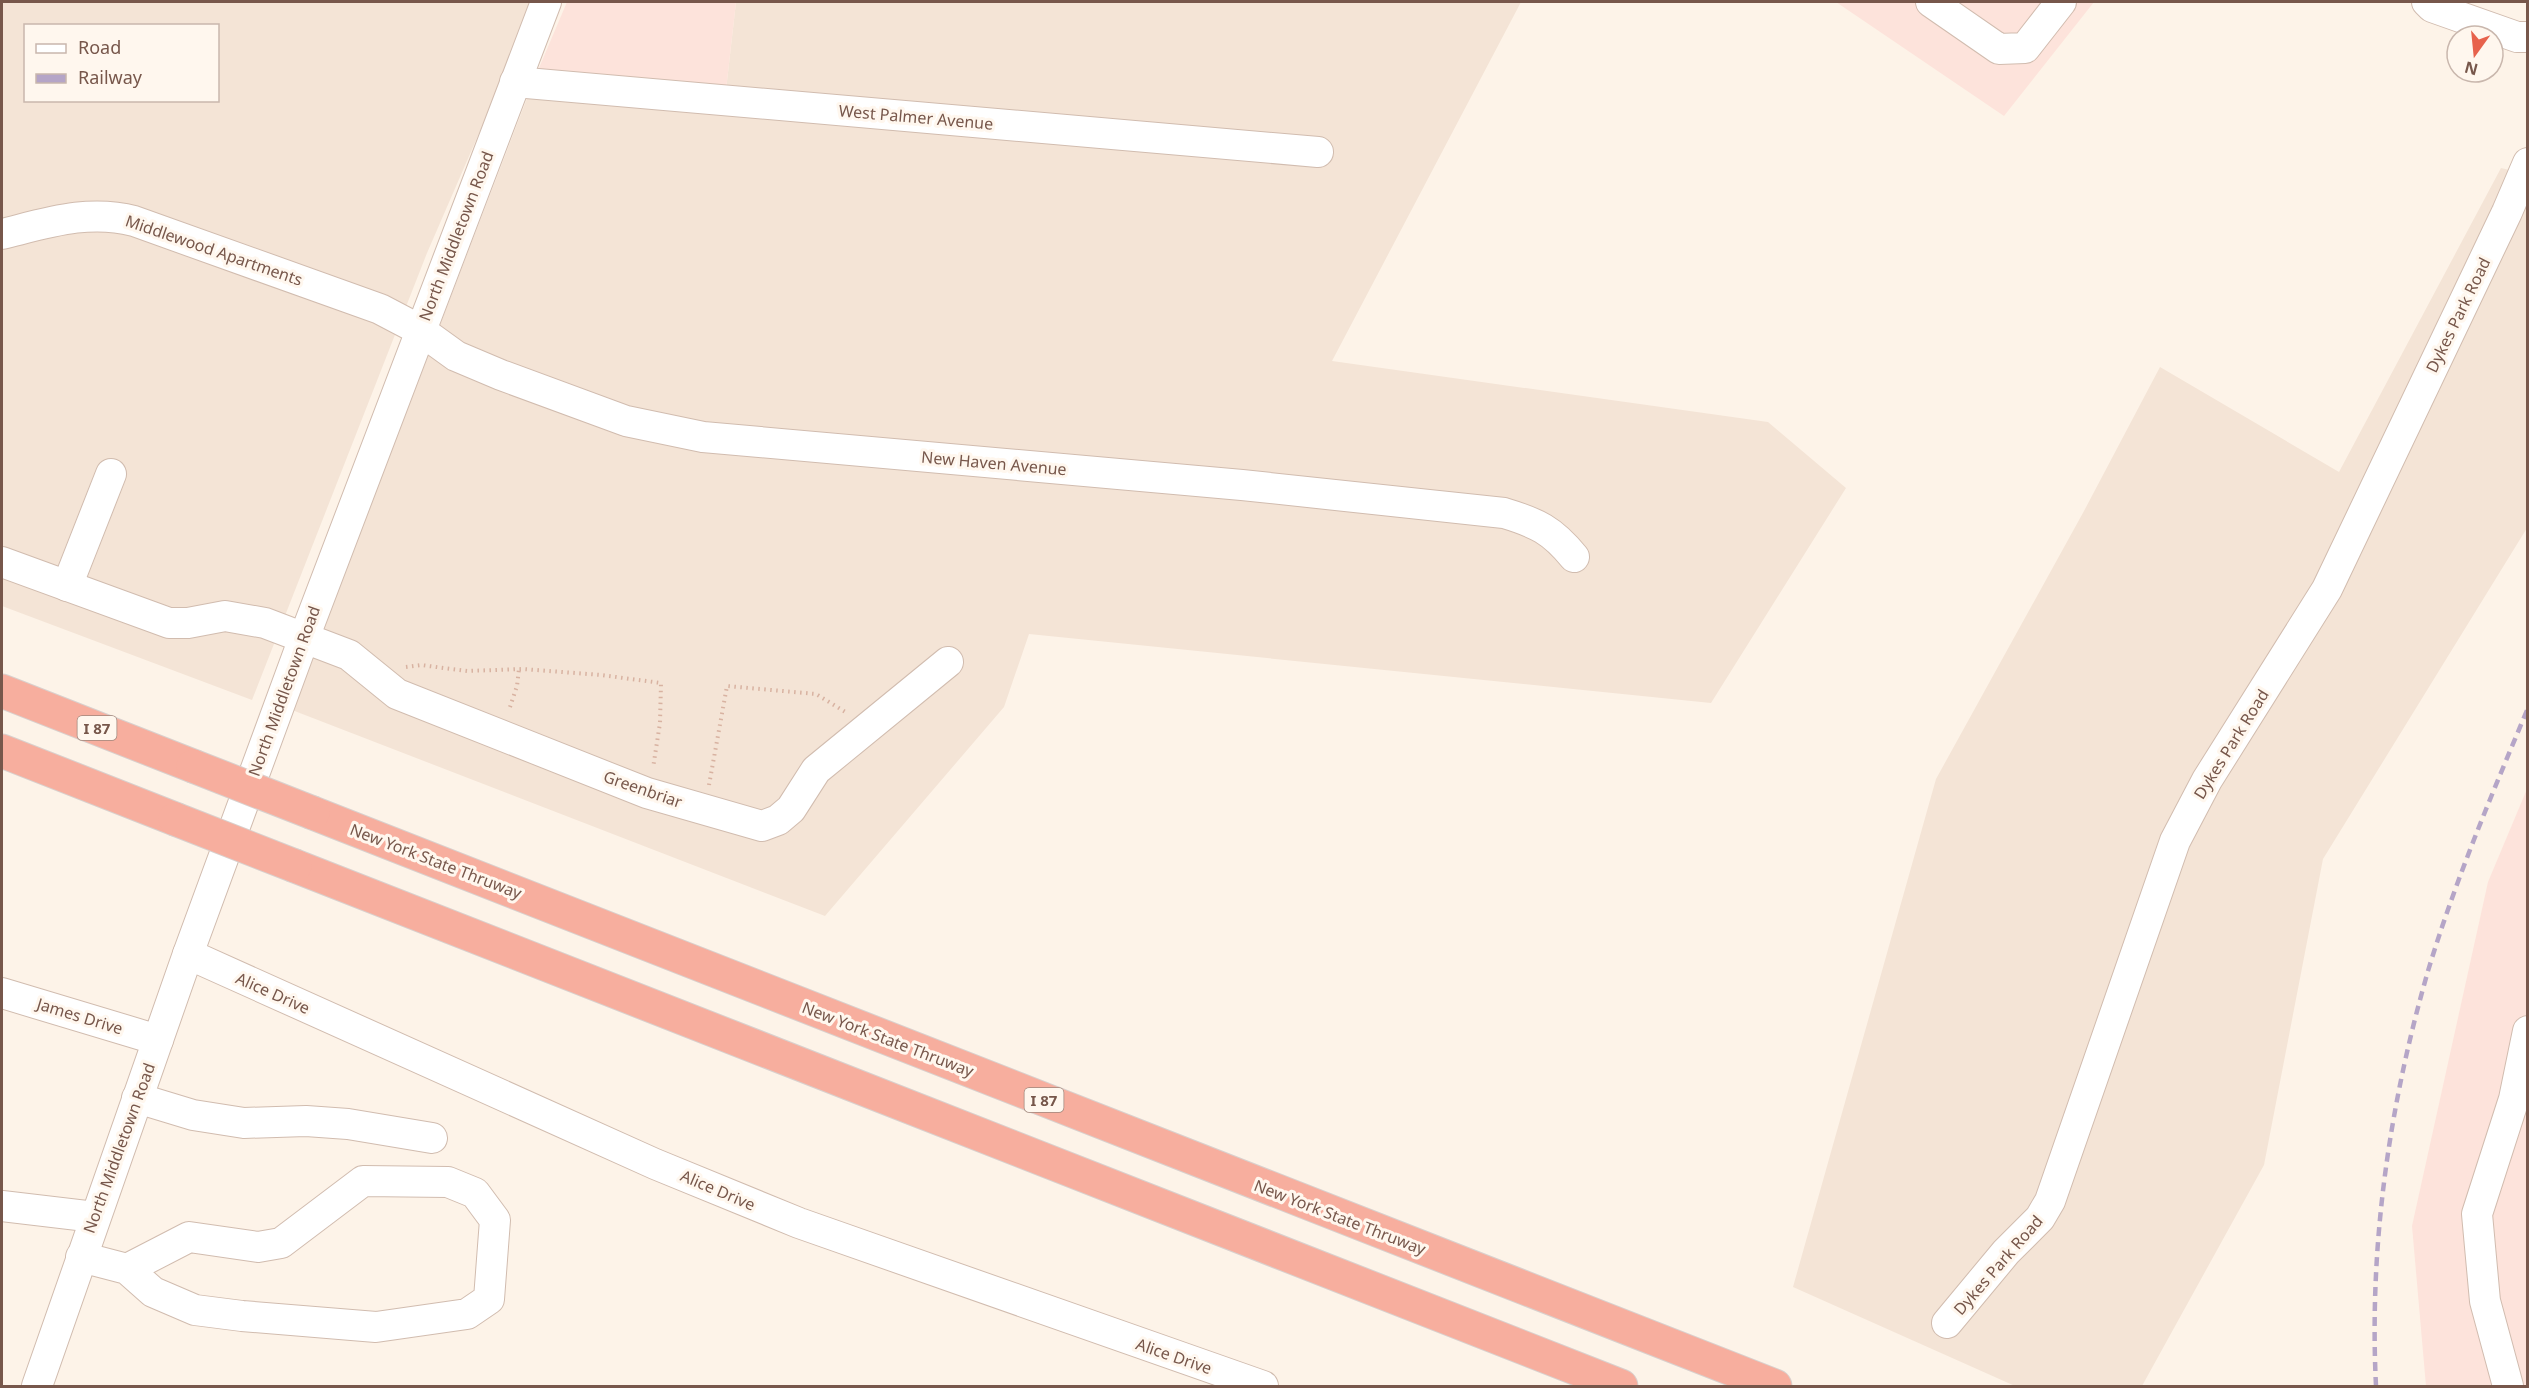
<svg xmlns="http://www.w3.org/2000/svg" width="2529" height="1388" font-family="'Noto Sans',sans-serif">
	<style>
		.residential { fill: #f4e4d6; fill-rule: evenodd }
		.commercial { fill: #fde3db }
		.lines { fill: none; stroke-linecap: round; stroke-linejoin: round }
		.minor-casing { stroke: #d1bcaf; stroke-width: 32 }
		.highway-casing { stroke: #d9d0cd; stroke-width: 35 }
		.path { stroke: #d8b2a1; stroke-width: 4; stroke-dasharray: 1.5 4.5; stroke-linecap: butt }
		.minor { stroke: #fff; stroke-width: 30 }
		.highway { stroke: #f7ae9e; stroke-width: 33 }
		.rail { stroke: #b5a5c7; stroke-width: 4.5; stroke-dasharray: 9 6; stroke-linecap: butt }
		.highway-bridge-casing { stroke: #d9d0cd; stroke-width: 35; stroke-linecap: butt }
		.highway-bridge { stroke: #f7ae9e; stroke-width: 33 }
		.labels { text-anchor: middle; dominant-baseline: central; stroke-width: 6; stroke-linejoin: round; paint-order: stroke }
		.shield { fill: #fff7ee; stroke: #a0877c; stroke-width: 1.5 }
		.shield-label { font-size: 15px; font-weight: bold; fill: #77574b }
		.street-label { font-size: 16px; fill: #77574b; stroke: #fff7ee }
	</style>
	<rect width="100%" height="100%" fill="#fdf3e8"/>
	<g class="residential">
		<path d="M2 2H536L427 253 252 700 2 606ZM26 26H218V100H26Z"/>
		<path d="M736 2H1521L1332 361 1768 422 1846 488 1711 703 1029 634 1004 707 825 916 292 710 536 75 726 90Z"/>
		<path d="M2501 168 2527 174V528L2323 859 2264 1165 2142 1386H2015L1793 1287 1936 779 2084 511 2160 367 2339 472Z"/>
	</g>
	<g class="commercial">
		<path d="M567 2H736L726 90 536 75Z"/>
		<path d="M1836 2H2094L2004 116Z"/>
		<path d="M2527 789V1386H2426L2412 1226 2488 882Z"/>
	</g>
	<g class="lines">
		<g class="minor-casing">
			<g id="minor">
				<path d="M1931 2 1999 49 2025 48 2061 2"/>
				<path d="M2427 2 2432 7 2517 37H2528"/>
				<path d="M515 82 1318 152"/>
				<path d="M2 234C47 223 88 209 134 221L380 309 420 330 456 356 501 375 626 421 703 437 1242 485 1504 513C1537 523 1552 530 1574 557"/>
				<path d="M2 562 169 623H188L225 616 265 623 349 655 397 694 647 793 762 826 778 820 791 809 816 770 948 662"/>
				<path d="M67 586 111 474"/>
				<path d="M188 954 655 1164 799 1223 1263 1386"/>
				<path d="M2 993 158 1040"/>
				<path d="M137 1098 193 1115 244 1123 306 1121 348 1124 432 1138"/>
				<path d="M2 1206 95 1217"/>
				<path d="M81 1257 127 1269 153 1292 195 1310 242 1316 376 1327 467 1314 489 1299 495 1220 475 1193 448 1182 363 1181 281 1243 258 1247 189 1237 127 1269"/>
				<path d="M1947 1323 2006 1252 2040 1218 2050 1201 2175 841 2207 780 2327 589 2507 212 2528 163"/>
				<path d="M37 1386 188 954 304 638 546 2"/>
				<path d="M2508 1386 2485 1301 2477 1214 2514 1099 2528 1031"/>
			</g>
		</g>
		<g class="highway-casing">
			<g id="highway">
				<path d="M2 691 193 766"/>
				<path d="M2 751 175 819"/>
				<path d="M313 813 1775 1386"/>
				<path d="M295 866 1621 1386"/>
			</g>
		</g>
		<g class="path">
			<path d="M406 667 421 665 467 671 523 669 601 675 661 683 660 723 653 768"/>
			<path d="M510 707 517 686 519 669"/>
			<path d="M709 785 727 686 816 694 847 713"/>
		</g>
		<use href="#minor" class="minor"/>
		<use href="#highway" class="highway"/>
		<path class="rail" d="M2376 1386C2369 1246 2389 1106 2428 971 2455 881 2492 794 2528 708"/>
		<g class="highway-bridge-casing">
			<g id="highway-bridge">
				<path d="M193 766 313 813"/>
				<path d="M175 819 295 866"/>
			</g>
		</g>
		<use href="#highway-bridge" class="highway-bridge"/>
	</g>
	<g class="labels">
		<g class="shield">
			<rect x="77.5" y="716" width="39" height="24" rx="4.5"/>
			<rect x="1024.5" y="1088" width="39" height="24" rx="4.5"/>
		</g>
		<g class="shield-label">
			<text x="97" y="728">I 87</text>
			<text x="1044" y="1100">I 87</text>
		</g>
		<g class="street-label">
			<text transform="translate(916 117) rotate(5)">West Palmer Avenue</text>
			<text transform="translate(456 236) rotate(-69)">North Middletown Road</text>
			<text transform="translate(214 250) rotate(19)">Middlewood Apartments</text>
			<text transform="translate(2458 315) rotate(-64)">Dykes Park Road</text>
			<text transform="translate(994 463) rotate(5)">New Haven Avenue</text>
			<text transform="translate(284 691) rotate(-70)">North Middletown Road</text>
			<text transform="translate(2231 744) rotate(-58)">Dykes Park Road</text>
			<text transform="translate(643 789) rotate(19)">Greenbriar</text>
			<text transform="translate(436 861) rotate(21)">New York State Thruway</text>
			<text transform="translate(273 993) rotate(24)">Alice Drive</text>
			<text transform="translate(80 1016) rotate(17)">James Drive</text>
			<text transform="translate(888 1039) rotate(21)">New York State Thruway</text>
			<text transform="translate(119 1148) rotate(-70)">North Middletown Road</text>
			<text transform="translate(718 1190) rotate(23)">Alice Drive</text>
			<text transform="translate(1340 1217) rotate(21)">New York State Thruway</text>
			<text transform="translate(1998 1265) rotate(-49)">Dykes Park Road</text>
			<text transform="translate(1174 1356) rotate(19)">Alice Drive</text>
		</g>
	</g>
	<rect width="2529" height="1388" fill="none" stroke="#77574b" stroke-width="6"/>
	<rect x="24" y="24" width="195" height="78" fill="#fff7ee" stroke="#c9b7ad" stroke-width="1.5"/>
	<rect x="36" y="44" width="30" height="9" fill="#ffffff" stroke="#c9b7ad" stroke-width="1.5"/>
	<text x="78" y="54" font-size="18" fill="#77574b">Road</text>
	<rect x="36" y="74" width="30" height="9" fill="#b5a5c7" stroke="#c9b7ad" stroke-width="1.5"/>
	<text x="78" y="84" font-size="18" fill="#77574b">Railway</text>
	<g transform="translate(2475 54) rotate(195)"><circle r="28" fill="#fff7ee" stroke="#c9b7ad" stroke-width="1.5"/>
	<path d="M0-4.5L10 22L0 15L-10 22Z" fill="#e7624c"/>
	<text y="-9" font-size="16" font-weight="bold" text-anchor="middle" fill="#77574b">N</text>
	</g>
</svg>
